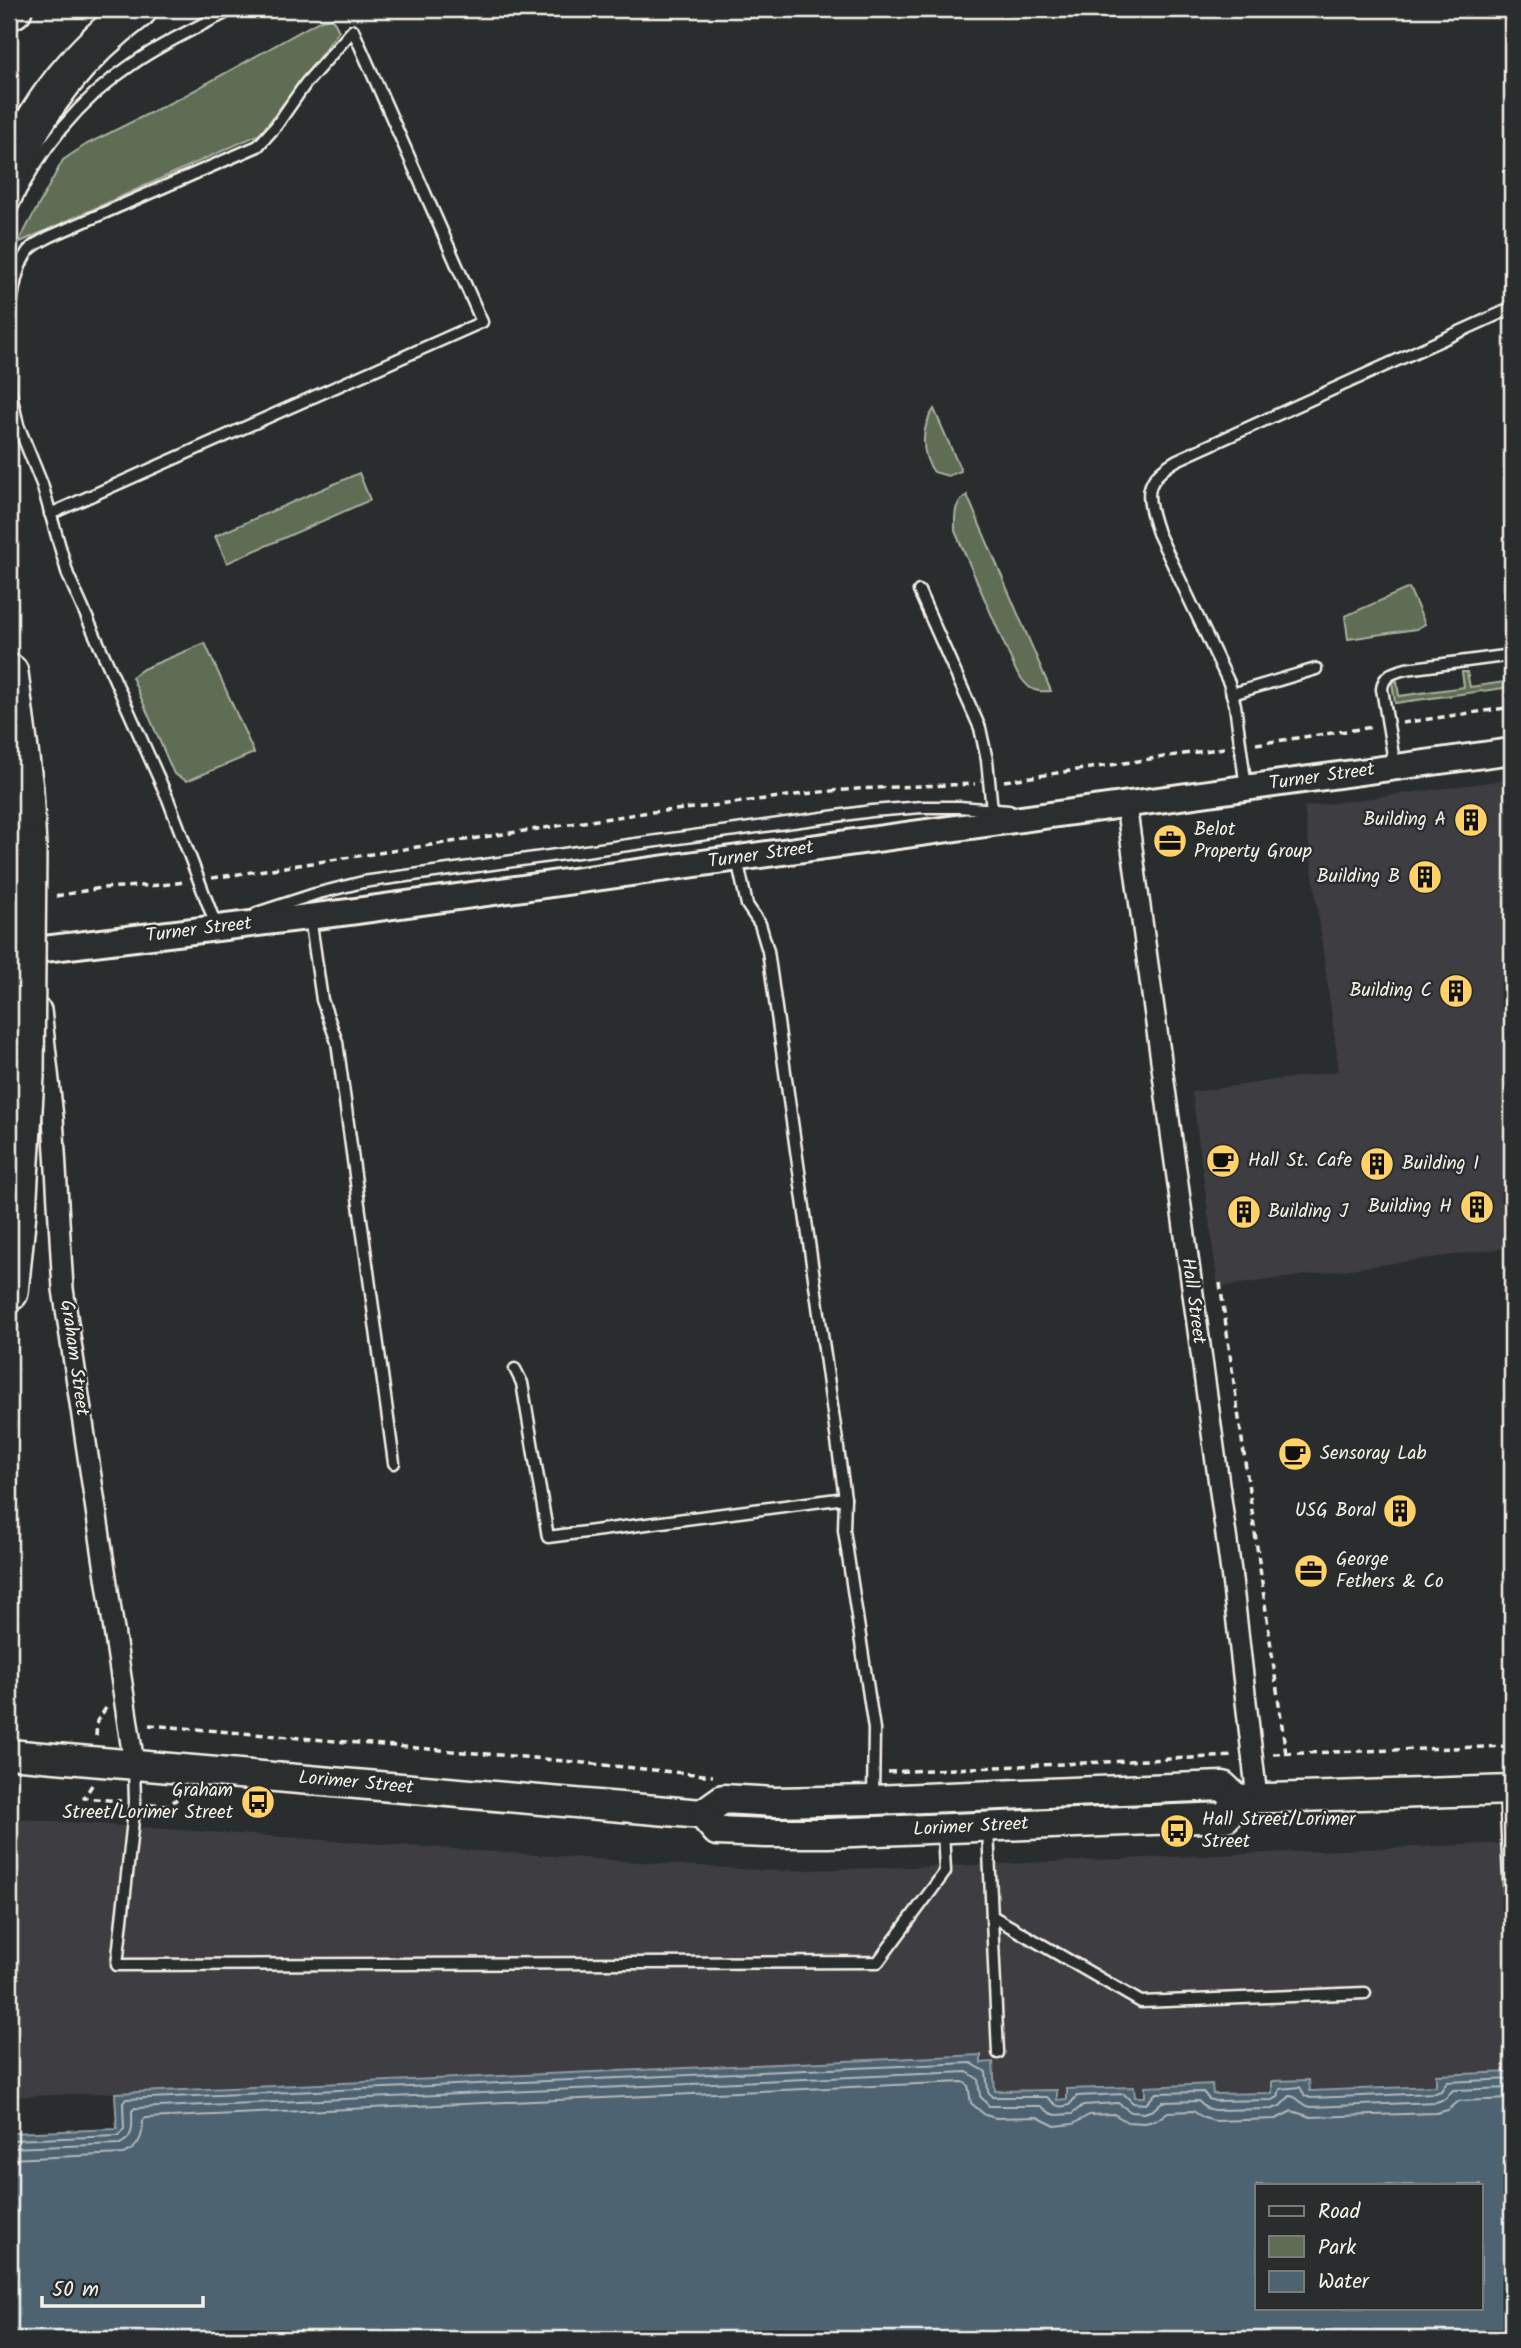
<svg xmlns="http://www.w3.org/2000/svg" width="1521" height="2348" font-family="Kalam,sans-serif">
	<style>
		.built { fill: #3d3c42 }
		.green { fill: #5f6d55; stroke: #aaaf9e; stroke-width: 2 }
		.water { fill: #4e6372; stroke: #909ca1; stroke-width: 2; fill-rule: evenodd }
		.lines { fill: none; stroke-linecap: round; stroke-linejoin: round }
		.shore { stroke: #b2b8b9; stroke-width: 2 }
		.service-casing { stroke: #f4f1e8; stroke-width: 15 }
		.minor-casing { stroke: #f4f1e8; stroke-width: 24 }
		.tertiary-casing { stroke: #f4f1e8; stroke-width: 30 }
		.secondary-casing { stroke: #f4f1e8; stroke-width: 33 }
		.motorway-casing { stroke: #f4f1e8; stroke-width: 42 }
		.path { stroke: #f4f1e8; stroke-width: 3.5; stroke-dasharray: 7 5; stroke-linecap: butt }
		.service { stroke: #2a2d2e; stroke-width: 10 }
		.minor { stroke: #2a2d2e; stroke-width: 19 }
		.tertiary { stroke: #2a2d2e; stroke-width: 24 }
		.secondary { stroke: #2a2d2e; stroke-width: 28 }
		.motorway { stroke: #2a2d2e; stroke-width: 37 }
		.motorway-bridge-casing { stroke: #f4f1e8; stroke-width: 42; stroke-linecap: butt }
		.motorway-bridge { stroke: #2a2d2e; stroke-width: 37 }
		.labels { text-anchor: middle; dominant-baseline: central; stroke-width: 5; stroke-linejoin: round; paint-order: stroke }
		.street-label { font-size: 19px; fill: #f4f1e8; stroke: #2a2d2e }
		.poi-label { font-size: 19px; fill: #f4f1e8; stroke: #2a2d2e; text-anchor: start }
	</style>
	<rect width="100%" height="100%" fill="#2a2d2e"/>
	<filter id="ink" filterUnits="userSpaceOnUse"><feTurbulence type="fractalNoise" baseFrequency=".0143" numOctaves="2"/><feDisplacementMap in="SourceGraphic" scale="14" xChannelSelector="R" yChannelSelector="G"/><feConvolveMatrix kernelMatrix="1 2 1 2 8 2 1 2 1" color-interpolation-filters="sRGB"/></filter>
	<g filter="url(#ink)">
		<g class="built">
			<path d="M1512 779V1247L1218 1287 1192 1092 1339 1071 1304 807Z"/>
			<path d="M9 1818 770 1871 978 1865 1512 1843V2072L1437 2075V2086L1310 2091 1272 2081 1273 2093 1213 2094 1212 2085 1146 2087V2097H1134V2087L1067 2089V2099L1057 2100 1056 2090 994 2091 993 2063H981L980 2055 9 2097Z"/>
		</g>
		<g class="green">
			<path d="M332 18 339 31 260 134 18 243 63 160 87 144 182 97 321 20Z"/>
			<path d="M934 409 961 471 948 476 934 472C920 454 921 427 934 409Z"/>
			<path d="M359 473 370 500 227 563 215 536Z"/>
			<path d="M967 495 1051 691C1031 693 1027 687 1016 671L955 531C955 516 953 504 967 495Z"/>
			<path d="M1409 588 1425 624 1416 629 1348 639 1345 616Z"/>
			<path d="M205 643 254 753 187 781 174 774 132 677 143 669Z"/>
			<path d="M1462 672H1467L1470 687 1512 681V687L1395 703 1392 682 1397 681 1399 696 1464 687Z"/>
		</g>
		<path class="water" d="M981 2055V2063L993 2062 995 2091 1057 2090V2100L1067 2099V2089L1134 2087 1135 2097H1145V2087L1212 2084 1213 2094 1272 2093V2081L1309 2080 1310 2091 1436 2086V2075L1512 2072V2339H9V2133L117 2129 115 2093ZM1257 2185H1481V2308H1257Z"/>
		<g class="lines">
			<g class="shore">
				<path d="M9 2140 118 2136 124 2129 123 2103 126 2099 971 2063 986 2072 988 2091 992 2097H1047C1055 2104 1057 2109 1069 2105L1077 2096 1124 2094 1133 2103 1146 2104 1156 2093 1203 2092 1209 2099 1215 2101 1272 2100 1278 2097 1280 2089 1300 2087 1305 2096 1311 2098 1435 2093 1441 2091 1447 2082 1512 2079"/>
				<path d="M9 2148 120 2144C135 2137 132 2125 132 2111L135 2108 967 2072 978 2079 980 2096 989 2106H1041L1050 2113 1056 2115 1072 2114 1083 2105 1118 2103 1131 2112 1144 2113 1153 2110 1162 2102 1198 2101 1206 2108 1214 2110 1272 2109 1280 2106 1290 2096C1298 2096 1302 2106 1311 2107L1436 2102 1445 2099 1453 2090 1512 2088"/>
				<path d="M9 2159 123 2154C139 2148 143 2137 143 2120L146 2118 963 2082 968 2085 971 2103 985 2115 996 2118 1037 2117 1055 2126 1073 2124 1089 2115 1114 2114 1127 2122 1145 2123 1157 2120 1168 2112 1193 2111 1204 2118 1215 2121 1276 2119 1292 2111 1311 2117 1436 2113 1448 2110 1459 2101 1512 2099"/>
			</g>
			<g class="service-casing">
				<g id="service">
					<path d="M9 214C37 152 77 101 134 63 164 42 200 26 233 9"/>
					<path d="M9 363C9 331 9 277 28 251 34 244 43 240 51 236L258 146 276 126 306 83 353 30 482 322 50 514"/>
					<path d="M9 370 10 390 18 425 42 484 68 575 168 799 217 928"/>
					<path d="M919 591 980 728 987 760 992 810"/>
					<path d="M1232 694 1316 669"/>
					<path d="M1395 767 1382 689C1383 675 1394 672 1406 669L1512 655"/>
					<path d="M1246 788 1235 705 1229 683 1158 533C1146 496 1141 481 1177 460L1512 308"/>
					<path d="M737 859 747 905 760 924 768 951 845 1498 844 1530 874 1729 873 1799"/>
					<path d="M257 913 315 894 363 882 872 811 922 807H959L1009 811"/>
					<path d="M310 917 322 1000 337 1042 394 1463"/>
					<path d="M515 1369 522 1383 548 1537 845 1498"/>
					<path d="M134 1766 135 1802 117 1965 878 1962 945 1872 943 1829"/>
					<path d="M1505 1791 1510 1902"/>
					<path d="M988 1829 998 2053"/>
					<path d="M992 1916 1141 2002 1365 1993"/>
				</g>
			</g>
			<g class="minor-casing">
				<g id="minor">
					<path d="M1126 804 1232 1579 1257 1798"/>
					<path d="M41 1010 53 1117 63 1289 134 1764"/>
				</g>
			</g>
			<g class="tertiary-casing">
				<path id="tertiary" d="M11 953 349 912 1512 751"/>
			</g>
			<g class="secondary-casing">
				<g id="secondary">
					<path d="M9 1754 702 1814 723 1799 775 1802 873 1800 1223 1786 1237 1799 1512 1790"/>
					<path d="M702 1814 717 1831 766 1833H828L1226 1817 1237 1799"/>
				</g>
			</g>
			<g class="motorway-casing">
				<g id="motorway">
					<path d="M9 11 13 9"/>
					<path d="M9 172C37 106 81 51 138 9"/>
					<path d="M9 673 24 789 27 847"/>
					<path d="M9 1292 17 1212"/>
				</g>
			</g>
			<g class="path">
				<path d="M1402 723 1512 707"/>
				<path d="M1256 744 1373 727"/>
				<path d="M1004 781 1224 748"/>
				<path d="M212 878 650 812C711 808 770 797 831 791 879 787 927 786 975 784"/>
				<path d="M56 896 101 888 162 885 184 882"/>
				<path d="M1220 1283 1286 1754"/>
				<path d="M149 1725 534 1758 713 1776"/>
				<path d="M96 1736 97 1721 106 1708"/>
				<path d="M1273 1754 1512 1746"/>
				<path d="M888 1772 1234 1756"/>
				<path d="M92 1785 84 1798 121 1801"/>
				<path d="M150 1804 169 1805 177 1799"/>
			</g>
			<use href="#service" class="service"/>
			<use href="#minor" class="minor"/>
			<use href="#tertiary" class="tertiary"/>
			<use href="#secondary" class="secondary"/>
			<use href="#motorway" class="motorway"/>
			<g class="motorway-bridge-casing">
				<path id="motorway-bridge" d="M17 1212 25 1076 27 847"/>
			</g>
			<use href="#motorway-bridge" class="motorway-bridge"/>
		</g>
	</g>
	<defs>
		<g id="building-disc" transform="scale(1.75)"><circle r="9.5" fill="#ffd166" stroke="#2a2d2e"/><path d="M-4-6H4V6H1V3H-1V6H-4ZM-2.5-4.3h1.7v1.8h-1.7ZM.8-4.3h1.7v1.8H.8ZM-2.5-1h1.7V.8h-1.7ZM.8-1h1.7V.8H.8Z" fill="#111"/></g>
		<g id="office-disc" transform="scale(1.75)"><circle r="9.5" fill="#ffd166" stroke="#2a2d2e"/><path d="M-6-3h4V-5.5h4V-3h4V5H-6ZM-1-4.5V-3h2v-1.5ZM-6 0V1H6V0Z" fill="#111"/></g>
		<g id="cafe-disc" transform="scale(1.75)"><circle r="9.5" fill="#ffd166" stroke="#2a2d2e"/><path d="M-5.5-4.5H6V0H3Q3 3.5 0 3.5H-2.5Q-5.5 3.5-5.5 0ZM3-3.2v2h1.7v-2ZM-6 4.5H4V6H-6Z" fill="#111"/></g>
		<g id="bus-disc" transform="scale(1.75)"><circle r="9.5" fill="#ffd166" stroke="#2a2d2e"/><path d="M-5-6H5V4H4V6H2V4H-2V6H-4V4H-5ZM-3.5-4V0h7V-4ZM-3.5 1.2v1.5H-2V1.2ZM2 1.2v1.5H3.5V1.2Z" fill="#111"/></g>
	</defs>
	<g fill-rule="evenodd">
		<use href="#building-disc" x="1471" y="820"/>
		<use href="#office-disc" x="1170" y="841"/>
		<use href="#building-disc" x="1425" y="877"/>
		<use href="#building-disc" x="1456" y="991"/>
		<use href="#cafe-disc" x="1223" y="1161"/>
		<use href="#building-disc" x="1377" y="1164"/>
		<use href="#building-disc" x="1477" y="1207"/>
		<use href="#building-disc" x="1244" y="1212"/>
		<use href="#cafe-disc" x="1295" y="1454"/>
		<use href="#building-disc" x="1400" y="1511"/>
		<use href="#office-disc" x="1311" y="1571"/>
		<use href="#bus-disc" x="258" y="1802"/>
		<use href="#bus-disc" x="1177" y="1831"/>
	</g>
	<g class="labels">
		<g class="street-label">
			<text transform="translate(1322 777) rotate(-8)">Turner Street</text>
			<text transform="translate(761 855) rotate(-8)">Turner Street</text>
			<text transform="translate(199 930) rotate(-7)">Turner Street</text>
			<text transform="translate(1193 1301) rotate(82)">Hall Street</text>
			<text transform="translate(74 1358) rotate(82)">Graham Street</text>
			<text transform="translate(356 1783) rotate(5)">Lorimer Street</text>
			<text transform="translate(971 1827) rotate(-3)">Lorimer Street</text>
		</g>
		<g class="poi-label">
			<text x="1446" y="820" text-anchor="end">Building A</text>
			<text x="1194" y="830">Belot<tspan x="1194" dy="22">Property Group</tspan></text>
			<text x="1400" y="877" text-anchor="end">Building B</text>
			<text x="1432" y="991" text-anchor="end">Building C</text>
			<text x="1248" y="1161">Hall St. Cafe</text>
			<text x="1402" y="1164">Building I</text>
			<text x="1452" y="1207" text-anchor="end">Building H</text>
			<text x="1268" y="1212">Building J</text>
			<text x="1320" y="1454">Sensoray Lab</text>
			<text x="1376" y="1511" text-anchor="end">USG Boral</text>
			<text x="1336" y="1560">George<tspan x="1336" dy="22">Fethers &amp; Co</tspan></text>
			<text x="233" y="1791" text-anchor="end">Graham<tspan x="233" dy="22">Street/Lorimer Street</tspan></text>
			<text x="1202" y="1820">Hall Street/Lorimer<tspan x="1202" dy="22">Street</tspan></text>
		</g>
	</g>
	<rect width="1521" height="2348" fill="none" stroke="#2a2d2e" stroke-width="35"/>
	<rect x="18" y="18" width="1486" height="2313" fill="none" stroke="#f4f1e8" stroke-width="2.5" filter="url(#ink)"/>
	<rect x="1255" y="2184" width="228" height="126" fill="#2a2d2e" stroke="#7b7b78" stroke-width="2"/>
	<rect x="1269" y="2206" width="35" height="10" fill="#2a2d2e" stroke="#7b7b78" stroke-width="2"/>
	<text x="1318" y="2218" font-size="21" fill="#f4f1e8">Road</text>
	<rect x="1269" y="2236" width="35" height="21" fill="#5f6d55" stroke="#7b7b78" stroke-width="2"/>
	<text x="1318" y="2254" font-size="21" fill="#f4f1e8">Park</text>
	<rect x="1269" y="2271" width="35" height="21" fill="#4e6372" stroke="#7b7b78" stroke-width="2"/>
	<text x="1318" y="2288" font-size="21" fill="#f4f1e8">Water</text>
	<path d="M42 2296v10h161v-10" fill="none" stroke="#f4f1e8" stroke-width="3.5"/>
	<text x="52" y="2296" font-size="21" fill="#f4f1e8" stroke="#2a2d2e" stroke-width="5" paint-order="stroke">50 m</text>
</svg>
